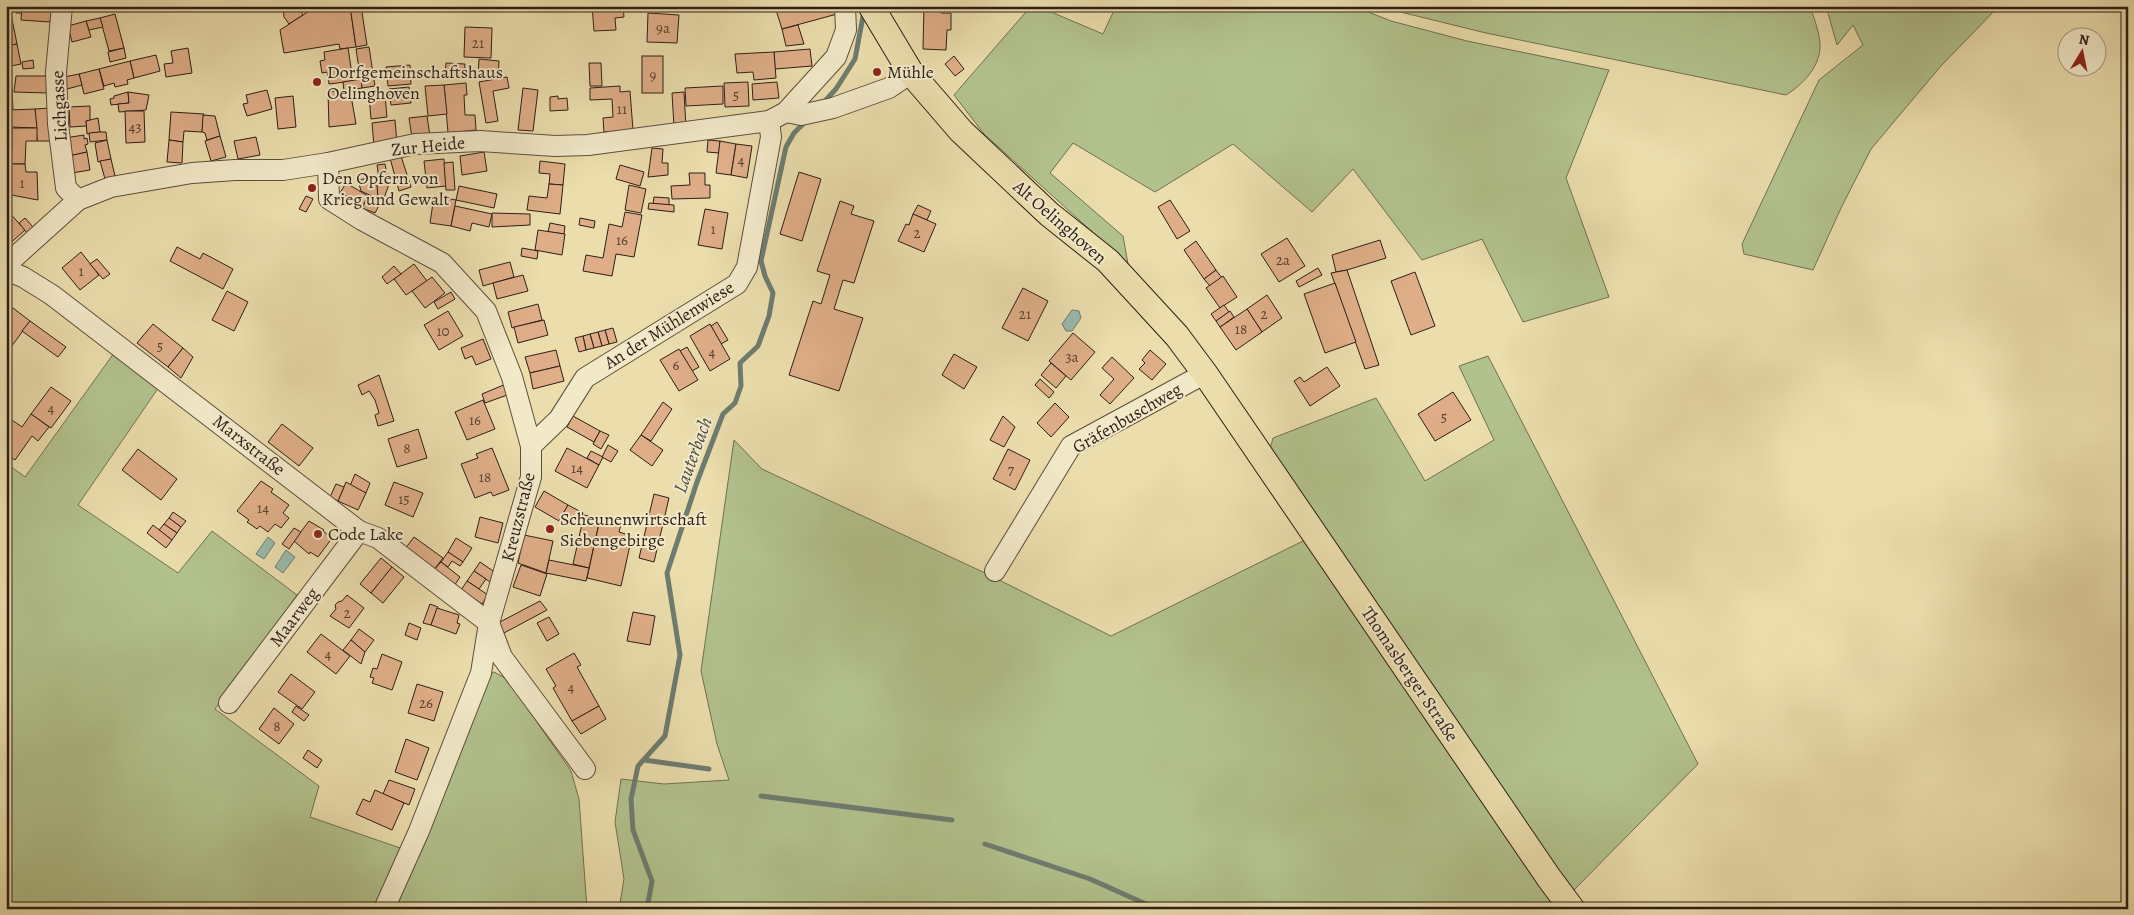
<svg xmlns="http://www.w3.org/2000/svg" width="2134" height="915" font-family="Alegreya,serif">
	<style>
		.green { fill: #b2c28d; stroke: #707052 }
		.water { fill: #98bbac; stroke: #6d7c70 }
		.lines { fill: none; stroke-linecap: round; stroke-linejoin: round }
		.stream { stroke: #6d7c70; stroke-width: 5 }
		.building { fill: #dfae88; stroke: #2d1e17 }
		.minor-casing { stroke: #5c4e3c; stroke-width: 22 }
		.major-casing { stroke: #2d1e17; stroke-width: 27 }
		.minor { stroke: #f2e9c9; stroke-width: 20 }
		.major { stroke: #ebddac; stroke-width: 25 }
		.poi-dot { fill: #8f2418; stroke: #f2e9c9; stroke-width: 2 }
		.labels { text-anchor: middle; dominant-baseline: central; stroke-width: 4; stroke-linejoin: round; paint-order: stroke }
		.number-label { font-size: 15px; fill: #5a4233 }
		.poi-label { font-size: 18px; fill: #2d1e17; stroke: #f2e9c9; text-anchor: start }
		.street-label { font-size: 18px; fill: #2d1e17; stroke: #f2e9c9 }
		.water-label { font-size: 19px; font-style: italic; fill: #4d4d44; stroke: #f2e9c9 }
	</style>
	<rect width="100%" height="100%" fill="#ebddac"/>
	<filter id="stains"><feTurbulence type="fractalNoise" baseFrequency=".004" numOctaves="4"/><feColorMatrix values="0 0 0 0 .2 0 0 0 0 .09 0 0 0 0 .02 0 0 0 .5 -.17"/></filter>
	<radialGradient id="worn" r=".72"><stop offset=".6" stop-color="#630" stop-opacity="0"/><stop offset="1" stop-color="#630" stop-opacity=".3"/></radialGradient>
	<g class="green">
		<path d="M1031 6H1037L1103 34 1116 6H1353L1391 21 1467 41 1609 70 1566 178 1609 297 1523 322 1482 239 1422 260 1353 169 1312 212 1233 144 1155 192 1073 143 1050 173 1123 236 1128 264 984 134 954 95Z"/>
		<path d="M1376 6H1810C1814 18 1821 36 1820 49 1818 69 1802 85 1786 95L1486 33Z"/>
		<path d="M1826 6H1999L1940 67 1871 149 1841 208 1813 270 1744 254 1742 244 1819 80 1863 45 1853 25 1837 45Z"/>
		<path d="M114 353 159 387 78 505 178 573 212 531 297 595 215 709 319 786 310 817 409 851 382 909H18L6 898V463L25 477Z"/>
		<path d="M1488 356 1698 764 1570 894 1269 453 1273 438 1376 398 1425 481 1494 440 1459 366Z"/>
		<path d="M734 440 762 469 985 573 1111 636 1305 540 1558 909H619L624 879 615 822 621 779 664 784 729 780 717 744 701 671Z"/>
		<path d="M494 672 507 679 571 771 579 799 587 909H389L487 676Z"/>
	</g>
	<g class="water">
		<path d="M1072 310 1079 311 1081 318 1072 331H1066L1062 324Z"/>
		<path d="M268 537 275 543 264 559 256 554Z"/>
		<path d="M286 550 295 557 283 573 275 567Z"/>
	</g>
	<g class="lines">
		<g class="stream">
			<path d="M823 103 836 89 855 59 864 11"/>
			<path d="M644 760 709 769"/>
			<path d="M761 796 952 820"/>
			<path d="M985 844 1090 879 1157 909"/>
			<path d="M647 909 652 881 633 830 631 799 638 766 665 736 680 655 667 573 697 482 723 414 735 403 741 386 740 363 758 346 769 316 773 293 765 276 761 261 786 147 794 133 807 120"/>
		</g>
	</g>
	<g class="building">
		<path d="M6 6H10L11 14 6 15Z"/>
		<path d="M17 6H22V13H16Z"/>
		<path d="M22 6H52L50 22 21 20Z"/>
		<path d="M283 6H298L303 15 289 24 284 17Z"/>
		<path d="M317 6H350L356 47 340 49 339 44 284 53 280 30Z"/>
		<path d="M350 6H361L367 45 356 47Z"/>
		<path d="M592 6H623L624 17 615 18 616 30 594 31Z"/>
		<path d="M790 6H835L837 14 782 29 776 10Z"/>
		<path d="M924 6H941V13H951V30H947L946 50 923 49Z"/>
		<path d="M648 13 679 15 677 43 647 42Z"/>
		<path d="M11 14 17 44 6 46V15Z"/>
		<path d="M115 14 124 48 109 51 100 18Z"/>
		<path d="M100 18 103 27 89 30 86 21Z"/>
		<path d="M86 21 91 37 72 42 68 26Z"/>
		<path d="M798 25 804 44 786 46 782 29Z"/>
		<path d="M465 27 492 28 491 58 464 57Z"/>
		<path d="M17 44 21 64 6 67V46Z"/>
		<path d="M369 47 375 86 362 88 356 49Z"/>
		<path d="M124 48 126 58 110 62 108 52Z"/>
		<path d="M188 48 192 73 166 77 164 64 173 63 171 51Z"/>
		<path d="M348 48 353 81 329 84 327 72 322 73 320 61 325 60 324 52Z"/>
		<path d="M810 49 812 66 775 69 774 52Z"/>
		<path d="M774 52 776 78 754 80 753 72 737 73 735 54Z"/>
		<path d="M156 55 160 71 134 78 130 61Z"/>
		<rect x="642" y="56" width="21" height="37"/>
		<path d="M954 56 964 69 955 76 945 64Z"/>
		<path d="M479 59 499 61 498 79 478 77Z"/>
		<path d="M33 60 34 68 23 69 22 62Z"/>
		<path d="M130 61 134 78 127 80 128 84 115 87 114 83 104 86 99 69Z"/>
		<path d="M446 63 465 64 464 77 445 76Z"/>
		<path d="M589 63H601L602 86H590Z"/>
		<path d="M410 65 411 84 388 86 386 67Z"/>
		<path d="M99 69 104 89 84 94 79 74Z"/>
		<path d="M79 74 82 85 67 89 64 77Z"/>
		<path d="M16 76H48V93L14 92Z"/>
		<path d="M507 77 509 88 493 91 498 121 486 123 479 82Z"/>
		<path d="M361 79 362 88 344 91 343 82Z"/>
		<path d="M748 82 749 106 725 107 724 83Z"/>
		<path d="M777 82 779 98 753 100 752 84Z"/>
		<path d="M466 83 467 95H464L465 115H475L476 130 448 133 444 85Z"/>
		<path d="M444 85 447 114 428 116 425 86Z"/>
		<path d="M620 86V92L630 91 633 130 604 132 603 118 613 117 612 99 590 100V88Z"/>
		<path d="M723 86V104L686 106 685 88Z"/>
		<path d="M6 87H12L13 110H6Z"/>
		<path d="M409 87 411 103 391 105 389 89Z"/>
		<path d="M523 88 538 90 533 131 518 130Z"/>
		<path d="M267 90 272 109 247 116 243 104 248 103 246 95Z"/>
		<path d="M350 90 356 124 329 127 328 92Z"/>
		<path d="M128 92 129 103 111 105 110 99 114 98V96Z"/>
		<path d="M128 92 149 95 146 110 119 112 118 104 129 103Z"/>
		<path d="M684 92 686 127H674L672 93Z"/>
		<path d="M385 95 387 117 371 119 369 96Z"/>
		<path d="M293 96 296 127 278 129 275 98Z"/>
		<path d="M558 96V99L567 98 568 110 550 111V97Z"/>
		<path d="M90 106V121H86L87 126 70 127 69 107Z"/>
		<path d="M50 108 52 141H37L35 109Z"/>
		<path d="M35 109 37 128 9 127V110Z"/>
		<path d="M125 111H144L145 142 126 143Z"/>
		<path d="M171 112 204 114 202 132 184 131 183 142 169 140Z"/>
		<path d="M203 115 215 116 220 136 207 140 205 133 202 132Z"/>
		<path d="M427 116 430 136 412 138 409 118Z"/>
		<path d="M98 118 100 132 87 134 86 121Z"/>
		<path d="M395 120 397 143 374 146 372 123Z"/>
		<path d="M12 128H37V141H26L25 164H6L8 150H12Z"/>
		<path d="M100 132H106L107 140 90 142 89 133Z"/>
		<path d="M84 135V139L87 138 88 144 85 145 87 152 69 156 65 138Z"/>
		<path d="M220 136 226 157 211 161 205 141Z"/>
		<path d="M256 137 260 155 238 159 234 141Z"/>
		<path d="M107 140 111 159 98 162 95 143Z"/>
		<path d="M169 140 183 142 182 163 167 162Z"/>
		<path d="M708 140 720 141 719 153 707 152Z"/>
		<path d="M720 141 736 144 731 175 716 173Z"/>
		<path d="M736 144 752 146 747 178 731 175Z"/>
		<path d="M652 148 663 149 662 163H668V175L648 177Z"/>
		<path d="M87 152 90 170 72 173 69 156Z"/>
		<path d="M484 152 487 171 462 175 460 156Z"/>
		<path d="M401 156 411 187 399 191 390 158Z"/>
		<path d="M111 159 115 176 105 179 100 161Z"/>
		<path d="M444 159 446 186 427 188 424 161Z"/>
		<path d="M540 161 565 164 563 185 549 184 550 174 539 173Z"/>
		<path d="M453 162 455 190H446L444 163Z"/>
		<path d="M6 164H25L26 172H37L38 200 6 194Z"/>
		<path d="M385 164 389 184 383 201 378 199 377 185H380L377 165Z"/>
		<path d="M620 165 644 172 640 186 616 179Z"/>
		<path d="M799 172 821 179 802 241 780 234Z"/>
		<path d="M689 173H705V185H710V198L672 199 671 186 690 185Z"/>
		<path d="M369 178 370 186 377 185 378 199 361 191 358 180Z"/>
		<path d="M346 183 368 196 362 208 355 204 356 201 340 193Z"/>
		<path d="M549 184 563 185 560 214 527 210 529 196 547 198Z"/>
		<path d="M629 185 646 189 641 213 625 210Z"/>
		<path d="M459 186 497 194 494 208 456 200Z"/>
		<path d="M306 196 313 199 306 212 299 209Z"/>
		<path d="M368 196 381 202 375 213 362 208Z"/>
		<path d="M434 196 456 200 451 226 430 223Z"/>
		<path d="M654 197 669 198V205L653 204Z"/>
		<path d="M1170 200 1190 231 1177 239 1158 207Z"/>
		<path d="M840 201 854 206 851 214 874 221 854 283 843 280 834 309 863 318 839 391 789 375 813 301 821 304 830 275 817 271Z"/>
		<path d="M649 203 674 205V212L648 209Z"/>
		<path d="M918 205 931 211 927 220 913 214Z"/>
		<path d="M455 206 492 214 489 227 472 223 470 231 451 226Z"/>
		<path d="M705 209 728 213 722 249 698 245Z"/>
		<path d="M7 210 25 230 6 247V211Z"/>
		<path d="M625 212 642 215 634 257 616 254 612 276 583 271 586 255 603 258 609 224 622 227Z"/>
		<path d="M492 213 530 214V225L492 227Z"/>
		<path d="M913 214 936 224 924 252 898 241 906 224 909 225Z"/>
		<path d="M25 218 33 227 27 233 19 223Z"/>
		<path d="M580 218 595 221 594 228 579 225Z"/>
		<path d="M550 223 565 226 564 234 548 232Z"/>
		<path d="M538 230 565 234 562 255 535 250Z"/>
		<path d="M1287 238 1305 266 1279 282 1261 254Z"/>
		<path d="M1380 240 1386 258 1347 270 1336 272 1332 255Z"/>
		<path d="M1196 241 1216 270 1204 279 1184 250Z"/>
		<path d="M177 247 200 259 203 253 233 269 223 289 170 261Z"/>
		<path d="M522 248 538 251 537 259 521 256Z"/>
		<path d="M81 252 99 275 80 290 62 268Z"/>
		<path d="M97 259 110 274 103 279 90 264Z"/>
		<path d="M510 262 514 277 483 286 479 270Z"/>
		<path d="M414 264 427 281 406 295 394 279Z"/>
		<path d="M394 266 401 274 387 284 382 277Z"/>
		<path d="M1318 268 1322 275 1299 287 1296 281Z"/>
		<path d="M1216 270 1222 278 1210 286 1204 279Z"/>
		<path d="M1347 270 1379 365 1365 369 1331 273Z"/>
		<path d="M1415 272 1435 326 1411 335 1391 281Z"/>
		<path d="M523 275 528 291 497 299 493 283Z"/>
		<path d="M1223 276 1237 297 1220 308 1206 288Z"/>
		<path d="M432 277 445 293 425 308 412 291Z"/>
		<path d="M1335 283 1356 342 1325 353 1304 294Z"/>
		<path d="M1023 288 1048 301 1028 341 1002 328Z"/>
		<path d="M227 291 248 302 234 331 212 320Z"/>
		<path d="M451 292 455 299 438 309 434 302Z"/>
		<path d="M1267 295 1282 318 1262 332 1247 309Z"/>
		<path d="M538 304 542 320 512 328 508 312Z"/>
		<path d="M1224 305 1229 312 1216 321 1211 314Z"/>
		<path d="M13 308 30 321 6 354V317Z"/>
		<path d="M1247 309 1262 332 1236 350 1220 327Z"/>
		<path d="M448 311 463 336 439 350 424 325Z"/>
		<path d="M1230 311 1234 317 1220 327 1216 321Z"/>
		<path d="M544 320 548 335 518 343 514 327Z"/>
		<path d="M30 321 66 347 58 357 22 331Z"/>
		<path d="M717 322 728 340 721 344 711 326Z"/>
		<path d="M153 324 183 348 168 367 137 343Z"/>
		<path d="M710 324 730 359 710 371 690 336Z"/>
		<path d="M613 328 617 342 609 344 605 330Z"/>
		<path d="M605 330 609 344 602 346 598 332Z"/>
		<path d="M598 332 602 346 594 348 590 334Z"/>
		<path d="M1073 333 1095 352 1071 380 1049 361Z"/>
		<path d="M590 334 594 348 586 350 583 336Z"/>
		<path d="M583 336 586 350 579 352 575 338Z"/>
		<path d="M483 339 491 359 476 365 472 356 465 359 461 348Z"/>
		<path d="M687 347 699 367 692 371 680 351Z"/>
		<path d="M183 348 193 357 181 378 168 367Z"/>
		<path d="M679 349 698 380 679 391 660 360Z"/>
		<path d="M556 350 560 366 530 373 525 357Z"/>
		<path d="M1150 350 1166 364 1152 380 1139 369 1145 363 1142 360Z"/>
		<path d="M954 354 977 367 964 389 942 375Z"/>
		<path d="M1112 357 1134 378 1110 404 1100 395 1114 379 1102 368Z"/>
		<path d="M1051 363 1066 376 1056 388 1041 375Z"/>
		<path d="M560 366 564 381 533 389 530 373Z"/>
		<path d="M1327 367 1340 386 1310 406 1294 381 1300 377 1304 382Z"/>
		<path d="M379 375 394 421 378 426 375 415 379 413 375 400 369 391 362 395 358 385Z"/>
		<path d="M1040 379 1054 392 1049 398 1035 385Z"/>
		<path d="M506 384 510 394 485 403 482 394Z"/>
		<path d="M51 387 71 401 51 428 31 414Z"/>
		<path d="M1453 392 1471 420 1435 441 1418 414Z"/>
		<path d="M483 400 495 429 467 440 455 412Z"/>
		<path d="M663 402 672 409 651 441 641 435Z"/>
		<path d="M1055 403 1069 417 1051 437 1037 423Z"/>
		<path d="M31 414 49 427 38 441 32 436 15 460 6 454V416L22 427Z"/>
		<path d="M573 416 600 431 594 442 567 427Z"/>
		<path d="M1003 416 1015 427 1004 447 990 440Z"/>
		<path d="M282 424 313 448 299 466 268 442Z"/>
		<path d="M418 429 427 458 397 467 388 439Z"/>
		<path d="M600 431 609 435 601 449 593 444Z"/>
		<path d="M641 435 663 450 652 466 630 450Z"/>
		<path d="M608 445 618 451 611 462 602 457Z"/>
		<path d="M492 448 509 490 493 496 491 492 475 498 461 464 478 458 476 454Z"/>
		<path d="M567 448 599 465 587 488 555 471Z"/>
		<path d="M138 449 177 479 161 500 122 470Z"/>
		<path d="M1008 449 1030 460 1015 490 993 479Z"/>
		<path d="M591 451 603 457 599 465 587 458Z"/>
		<path d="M355 474 370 483 366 493 350 486Z"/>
		<path d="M261 481 273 489 271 492 289 505 283 513 289 518 281 528 275 524 268 532 260 526 257 529 247 522 249 520 237 511Z"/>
		<path d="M346 482 366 493 358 510 338 501Z"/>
		<path d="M394 482 423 493 413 517 385 505Z"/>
		<path d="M336 484 344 487 338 501 330 497Z"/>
		<path d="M544 491 568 505 559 521 535 507Z"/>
		<path d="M654 494 669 498 654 562 639 558Z"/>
		<path d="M568 505 583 513 579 526 560 519Z"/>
		<path d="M173 512 186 521 181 527 169 518Z"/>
		<path d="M584 515 600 519 589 568 573 564Z"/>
		<path d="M480 517 503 523 498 543 475 537Z"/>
		<path d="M169 518 181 527 177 533 164 524Z"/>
		<path d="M600 519 621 524 619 532 632 536 621 586 587 578Z"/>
		<path d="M309 521 324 530 323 531 332 538 318 557 310 552 309 554 294 541Z"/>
		<path d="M164 524 177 533 172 540 159 530Z"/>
		<path d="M153 525 172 540 166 548 147 533Z"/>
		<path d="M294 528 301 532 289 549 282 544Z"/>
		<path d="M524 535 553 541 546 573 518 563Z"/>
		<path d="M414 537 443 558 433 571 405 549Z"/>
		<path d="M456 538 472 548 463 562 448 552Z"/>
		<path d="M448 552 463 562 460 566 452 561 448 567 441 562Z"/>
		<path d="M381 558 392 567 371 593 360 584Z"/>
		<path d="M549 560 589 568 586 581 546 573Z"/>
		<path d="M441 562 460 577 454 586 433 571Z"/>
		<path d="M480 562 496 573 490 582 474 571Z"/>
		<path d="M521 565 547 574 540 596 513 587Z"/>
		<path d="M392 567 404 577 383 603 371 593Z"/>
		<path d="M474 571 486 579 479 589 467 581Z"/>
		<path d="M467 581 488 595 482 604 461 590Z"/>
		<path d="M347 595 364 608 349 628 330 616 336 609 335 605 338 602 342 601Z"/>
		<path d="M540 601 547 610 504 633 498 623Z"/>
		<path d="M430 604 438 607 431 625 423 623Z"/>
		<path d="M437 608 459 615 457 623 460 624 456 634 431 625Z"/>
		<path d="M633 612 655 616 650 645 627 641Z"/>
		<path d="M549 617 559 634 547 641 537 623Z"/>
		<path d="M409 623 421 628 417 640 405 635Z"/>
		<path d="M359 629 374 640 365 652 351 640Z"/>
		<path d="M321 634 350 656 336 674 307 652Z"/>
		<path d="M351 640 365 652 361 664 343 650Z"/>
		<path d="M574 653 581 665 577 667 599 706 572 721 553 688 556 686 546 669Z"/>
		<path d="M382 654 402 662 392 690 372 683 374 678 370 677 373 668 377 669Z"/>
		<path d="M291 674 315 692 302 709 278 692Z"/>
		<path d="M417 684 443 692 434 721 408 713Z"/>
		<path d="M296 706 309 715 304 721 292 712Z"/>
		<path d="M599 706 606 719 581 734 572 721Z"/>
		<path d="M274 708 294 724 279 744 259 729Z"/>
		<path d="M406 739 429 748 417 780 395 772Z"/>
		<path d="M308 750 322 760 317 768 303 758Z"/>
		<path d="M389 780 415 789 409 805 383 794Z"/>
		<path d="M375 790 404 803 392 830 356 814 363 799 370 802Z"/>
	</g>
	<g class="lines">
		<g class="minor-casing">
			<g id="minor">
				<path d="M62 6 56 72 58 124 66 188 78 200"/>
				<path d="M786 112 801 115 833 108 889 88 911 73"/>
				<path d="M328 163 329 199 362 220 442 263 486 311 512 377 531 446V477L489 623 481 673 419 831 384 909"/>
				<path d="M6 265 78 200 111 187 192 173 235 170H283L328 163 415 144 480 141 555 146 588 145 769 121 786 112 836 57 846 30 845 6"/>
				<path d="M6 270 23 277 52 295 359 531 378 538 489 623 502 657 585 769"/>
				<path d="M531 446 559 419 585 378 737 284 747 267 771 137 769 121"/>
				<path d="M995 571 1071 446 1204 374"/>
				<path d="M229 703 359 531"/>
			</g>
		</g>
		<g class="major-casing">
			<path id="major" d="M871 6 911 73 961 131 1049 214 1108 261 1177 336 1206 375 1549 878 1572 909"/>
		</g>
		<use href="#minor" class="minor"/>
		<use href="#major" class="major"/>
	</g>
	<g class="poi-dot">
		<circle cx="877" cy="72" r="5"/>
		<circle cx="317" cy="82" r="5"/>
		<circle cx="312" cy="188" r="5"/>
		<circle cx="550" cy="529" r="5"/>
		<circle cx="318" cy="534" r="5"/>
	</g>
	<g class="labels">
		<g class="number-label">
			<text x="663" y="28">9a</text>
			<text x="478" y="43">21</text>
			<text x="653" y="75">9</text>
			<text x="736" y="95">5</text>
			<text x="622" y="109">11</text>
			<text x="135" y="127">43</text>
			<text x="741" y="160">4</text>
			<text x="22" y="183">1</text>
			<text x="713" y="229">1</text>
			<text x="917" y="233">2</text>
			<text x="622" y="240">16</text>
			<text x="1283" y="260">2a</text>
			<text x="81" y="271">1</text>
			<text x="1025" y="314">21</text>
			<text x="1264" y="314">2</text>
			<text x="1241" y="329">18</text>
			<text x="443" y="331">10</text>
			<text x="160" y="346">5</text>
			<text x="712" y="352">4</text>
			<text x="1072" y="357">3a</text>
			<text x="676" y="365">6</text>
			<text x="51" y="408">4</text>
			<text x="1444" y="417">5</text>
			<text x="475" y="420">16</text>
			<text x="407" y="448">8</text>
			<text x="577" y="468">14</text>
			<text x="1011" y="470">7</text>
			<text x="485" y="477">18</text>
			<text x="404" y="499">15</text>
			<text x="263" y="508">14</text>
			<text x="347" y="613">2</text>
			<text x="328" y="654">4</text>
			<text x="571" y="687">4</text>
			<text x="426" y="703">26</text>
			<text x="277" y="726">8</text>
		</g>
		<g class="poi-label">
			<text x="327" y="72">Dorfgemeinschaftshaus<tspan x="327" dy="21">Oelinghoven</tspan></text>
			<text x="887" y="72">Mühle</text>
			<text x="322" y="178">Den Opfern von<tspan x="322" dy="21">Krieg und Gewalt</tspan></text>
			<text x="560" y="519">Scheunenwirtschaft<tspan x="560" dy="21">Siebengebirge</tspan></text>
			<text x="328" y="534">Code Lake</text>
		</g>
		<g class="street-label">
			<text transform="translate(59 106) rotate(-93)">Lichgasse</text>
			<text transform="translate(428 146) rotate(-6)">Zur Heide</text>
			<text transform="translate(1060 222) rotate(41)">Alt Oelinghoven</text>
			<text transform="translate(669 325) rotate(-32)">An der Mühlenwiese</text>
			<text transform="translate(1127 418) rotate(-30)">Gräfenbuschweg</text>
			<text transform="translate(249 445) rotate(38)">Marxstraße</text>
			<text transform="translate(518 517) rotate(-76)">Kreuzstraße</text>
			<text transform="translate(294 617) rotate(-53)">Maarweg</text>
			<text transform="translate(1410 674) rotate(56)">Thomasberger Straße</text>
		</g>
		<g class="water-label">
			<text transform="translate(693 455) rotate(-70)">Lauterbach</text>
		</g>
	</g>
	<rect width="2134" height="915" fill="none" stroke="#ebddac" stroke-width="25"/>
	<rect x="8" y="8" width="2119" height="900" fill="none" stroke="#2d1e17" stroke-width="2.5"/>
	<rect x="12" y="12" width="2109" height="890" fill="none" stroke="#2d1e17"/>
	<g transform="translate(2082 52) rotate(10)"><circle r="24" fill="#f2e9c9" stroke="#a39882"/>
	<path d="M0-4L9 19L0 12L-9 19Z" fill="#8f2418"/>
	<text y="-8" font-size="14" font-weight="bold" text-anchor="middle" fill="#2d1e17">N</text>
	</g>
	<rect width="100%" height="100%" filter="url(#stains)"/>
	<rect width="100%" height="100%" fill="url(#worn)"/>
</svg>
